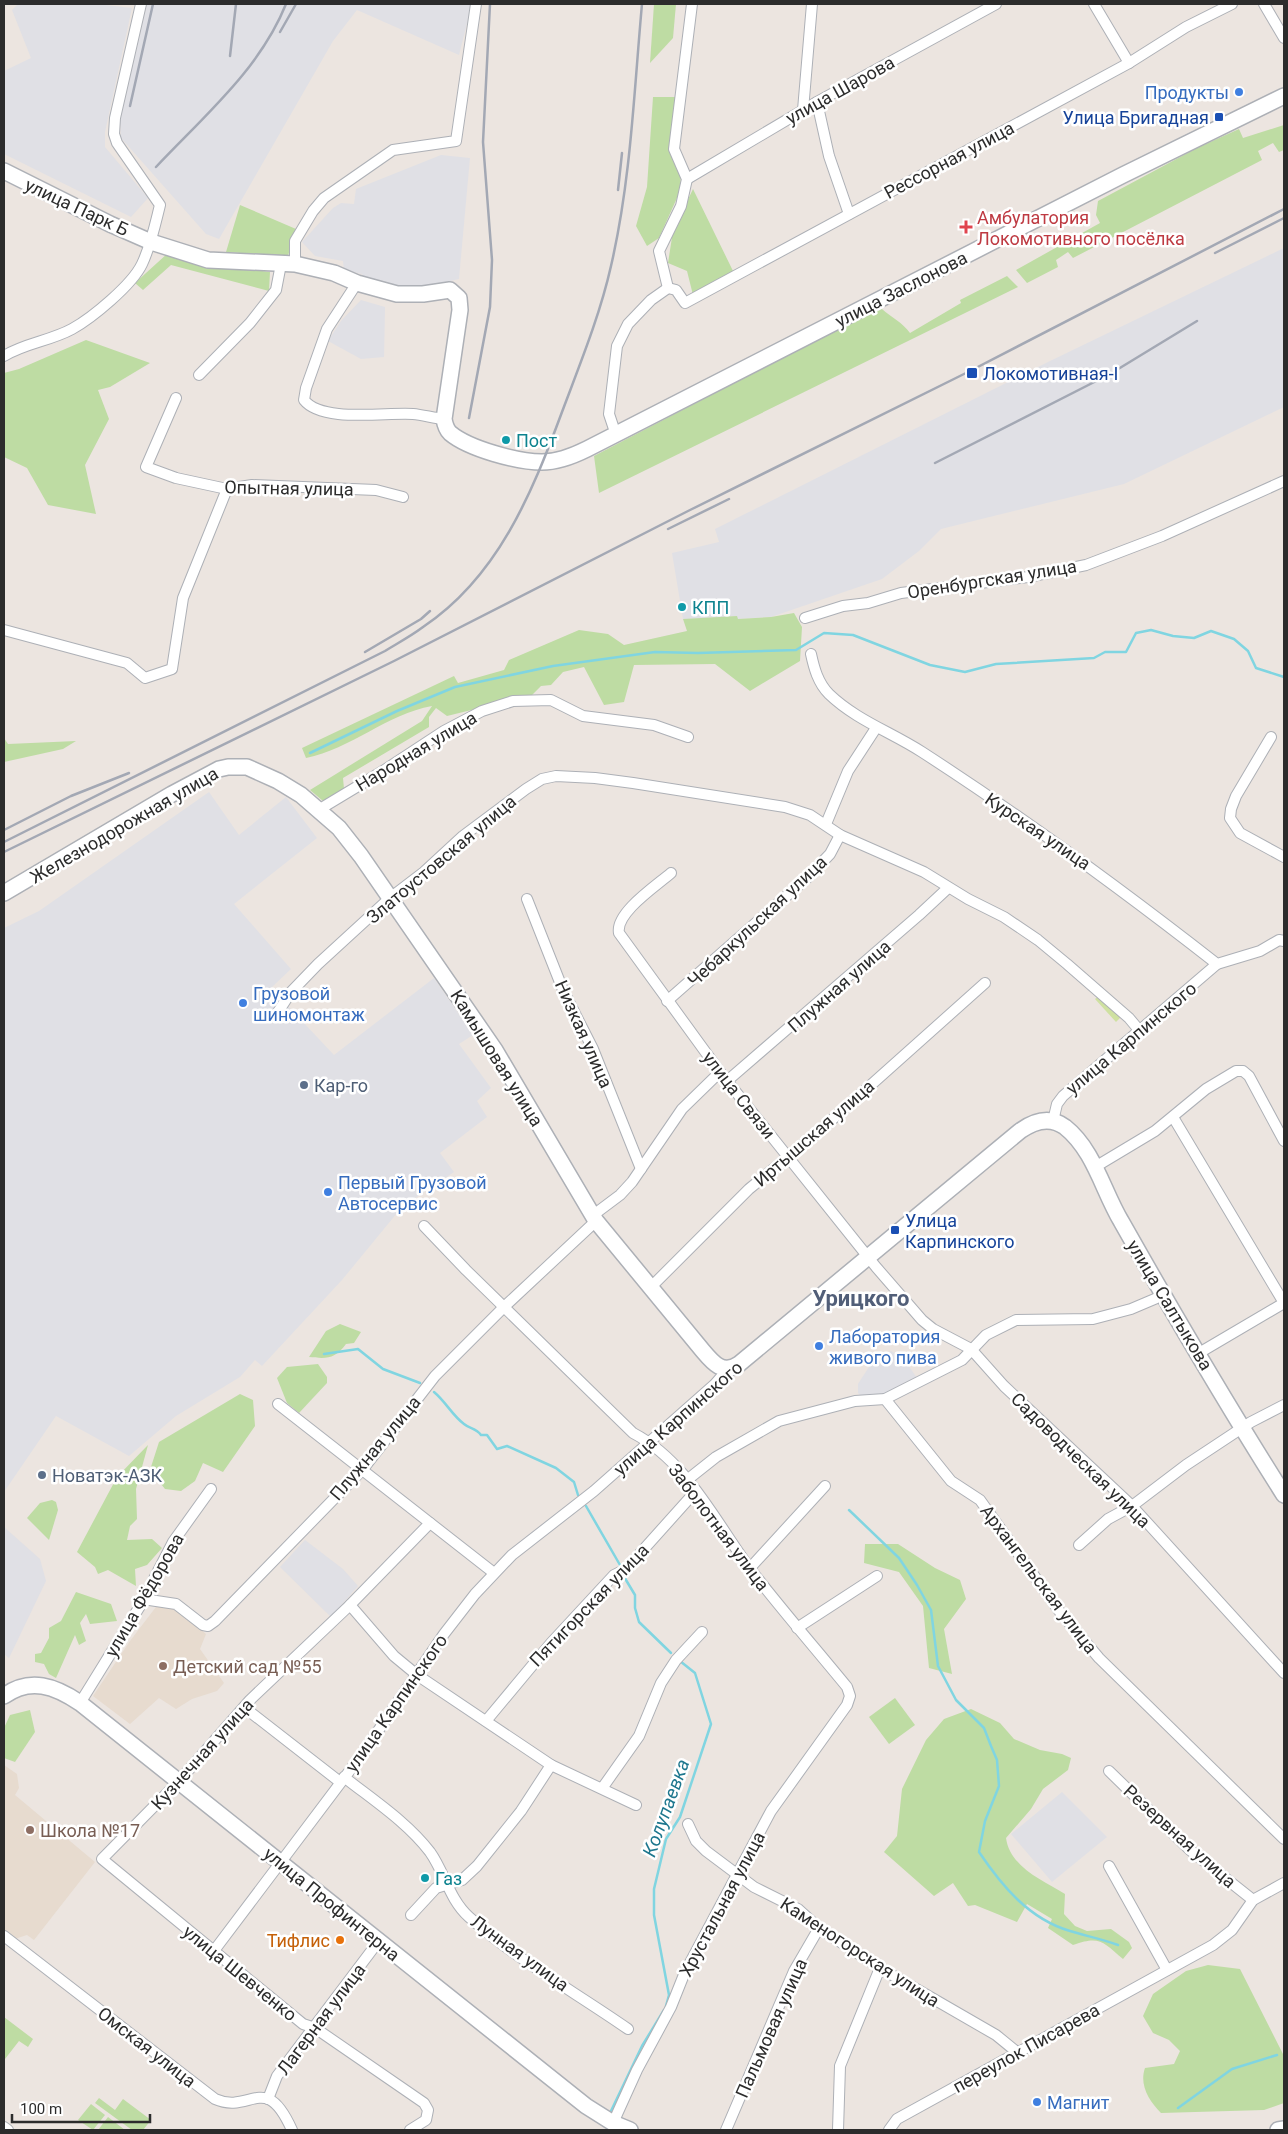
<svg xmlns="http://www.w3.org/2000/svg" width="1288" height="2134" font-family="Roboto,sans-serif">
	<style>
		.industrial { fill: #e0e0e5 }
		.education { fill: #e7dbcf }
		.green { fill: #bedca3 }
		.pitch { fill: #cfe1a1 }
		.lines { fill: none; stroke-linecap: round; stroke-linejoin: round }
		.stream { stroke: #80d5e1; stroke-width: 2.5 }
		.street-casing { stroke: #adb0b6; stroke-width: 12 }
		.secondary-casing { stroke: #adb0b6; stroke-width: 18 }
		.street { stroke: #fff; stroke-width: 10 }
		.secondary { stroke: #fff; stroke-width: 15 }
		.rail { stroke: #a3a8b4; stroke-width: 2.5 }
		.shop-dot { fill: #3f7fe0; stroke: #fff; stroke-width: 2 }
		.transit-dot { fill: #1a4fb4; stroke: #fff; stroke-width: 2 }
		.health-dot { fill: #e0444e; stroke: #fff; stroke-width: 2 }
		.culture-dot { fill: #0f9aa8; stroke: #fff; stroke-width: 2 }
		.service-dot { fill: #5c6f8a; stroke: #fff; stroke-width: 2 }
		.education-dot { fill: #8d6e63; stroke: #fff; stroke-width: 2 }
		.food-dot { fill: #e8710a; stroke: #fff; stroke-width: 2 }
		.labels { text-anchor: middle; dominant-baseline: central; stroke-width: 5; stroke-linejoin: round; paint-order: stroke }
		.street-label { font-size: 18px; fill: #2c2c2c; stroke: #fff }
		.shop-label { font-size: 18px; fill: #366cbe; stroke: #fff; text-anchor: start }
		.transit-label { font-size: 18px; fill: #164399; stroke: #fff; text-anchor: start }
		.health-label { font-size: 18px; fill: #be3a42; stroke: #fff; text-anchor: start }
		.culture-label { font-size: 18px; fill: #0d838f; stroke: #fff; text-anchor: start }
		.service-label { font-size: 18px; fill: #4e5e75; stroke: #fff; text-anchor: start }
		.education-label { font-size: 18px; fill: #785e54; stroke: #fff; text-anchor: start }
		.food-label { font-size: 18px; fill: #c56008; stroke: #fff; text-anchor: end }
		.water-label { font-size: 19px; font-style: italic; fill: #1e778e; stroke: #fff }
		.district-label { font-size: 22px; font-weight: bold; fill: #515e78; stroke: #fff }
	</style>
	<rect width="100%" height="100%" fill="#ece5e0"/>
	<g class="industrial">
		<path d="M18 4H97L132 8 105 132V147L148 198 131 217 4 154V71L31 58 12 10Z"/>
		<path d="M147 4H472L459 55 357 10 333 41 219 239 206 234 121 138 120 121Z"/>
		<path d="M441 155 470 158 459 279 420 288 392 287 364 281 362 274 344 270 343 261 315 256 302 242 333 208 341 203 354 204 356 189Z"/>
		<path d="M1284 248V407L1124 484 941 529 919 551 882 579 771 617 737 619V616L683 619 672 553 719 542 715 529 1048 362Z"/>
		<path d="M361 300 385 307 384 357 361 359 328 341 341 321Z"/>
		<path d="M209 792 239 835 286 797 317 838 234 904 291 969 271 988 334 1055 434 978 473 1035 459 1044 491 1088 477 1101 487 1117 440 1153 454 1172 402 1207 342 1280 262 1366 255 1360 240 1377 176 1416 129 1456 56 1416 4 1492V928L39 911Z"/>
		<path d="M891 1351 903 1358 917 1378 883 1396 864 1399 858 1393V1384L869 1367Z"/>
		<path d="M4 1527 40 1559 46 1581 9 1658 4 1654Z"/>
		<path d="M305 1540 343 1569 358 1586 331 1617 280 1567Z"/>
		<path d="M1062 1792 1107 1837 1052 1882 1011 1834Z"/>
	</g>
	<g class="education">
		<path d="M159 1603 180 1612 206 1634 200 1649 224 1683 217 1691 192 1699 176 1709 159 1698 130 1724 93 1696 130 1641Z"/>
		<path d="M4 1765 17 1774 19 1788 15 1795 95 1862 34 1940 27 1935 15 1939 4 1930Z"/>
	</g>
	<g class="green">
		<path d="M654 4H676L673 38 650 63Z"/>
		<path d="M653 97H676L681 189 659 238 647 246 636 226 647 187Z"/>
		<path d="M1284 125V150L1279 152 1273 143 1258 151 1262 160 1073 258 1068 252 1056 260 1058 267 1027 283 1016 270 1100 223 1096 215 1098 201 1197 148 1239 129 1243 138Z"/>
		<path d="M693 189 733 271 693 295 687 271 668 263 673 231Z"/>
		<path d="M240 205 296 229 288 256 226 252Z"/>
		<path d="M168 253 214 265 270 272 269 291 171 265 143 290 135 283Z"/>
		<path d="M1007 276 1018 287 599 493 594 456 863 316 882 309C891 317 903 323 910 333L961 303 960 300Z"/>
		<path d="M86 340 150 363 110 387 98 390 109 419 85 465 96 514 48 505 27 468 4 457V373L19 369Z"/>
		<path d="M794 613 802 627 800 661 750 691 715 664 634 665 624 702 604 705 584 667 563 672 551 685 541 686 532 695 447 716 436 708 429 717V727L343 778 344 789 323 801 310 790 422 721 432 706C387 714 351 749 306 758L302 748 454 676 458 683 504 670 509 660 579 630 608 634 624 645 687 631 683 619 737 616 738 619 771 617Z"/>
		<path d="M4 738 8 744 76 741 63 749 4 762Z"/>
		<path d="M340 1324 361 1332 354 1343 346 1344C335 1359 327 1359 309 1357L326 1331Z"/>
		<path d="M318 1364 327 1377V1383L299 1413 287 1403 277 1378 287 1367Z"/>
		<path d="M240 1394 253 1400 255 1426 223 1472 203 1463 195 1481 181 1491 165 1489 150 1470 159 1442Z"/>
		<path d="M148 1445 136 1489 137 1519 130 1526 127 1540 152 1539 162 1548 147 1565 135 1569 136 1586 108 1570 98 1574 95 1567 77 1552 117 1477Z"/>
		<path d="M52 1500 56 1502 58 1510 49 1540 27 1518 40 1503Z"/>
		<path d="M865 1544H898L935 1568 960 1580 966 1599 944 1629 952 1674 929 1668 923 1606 899 1572 864 1563Z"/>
		<path d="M76 1592 111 1604 117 1621 90 1624 86 1614 80 1623 86 1641 79 1645 75 1635 56 1678 49 1674 44 1664 35 1662V1654L41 1653 49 1638V1628L61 1621Z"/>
		<path d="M895 1698 915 1725 889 1744 869 1717Z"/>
		<path d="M971 1709 1000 1723 1014 1739 1040 1750 1062 1754 1071 1758 1068 1770 1043 1789 1031 1809 1006 1838C1010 1867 1042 1880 1065 1894L1064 1914 1075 1926 1087 1931 1111 1929 1129 1942 1132 1948 1123 1959C1103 1942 1100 1935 1073 1945L1048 1928 1052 1919 1027 1904 1017 1922 975 1905 968 1906 953 1883 934 1896 884 1852 897 1836 902 1789 926 1740 944 1719Z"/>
		<path d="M30 1710 35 1732 15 1762 4 1758V1728L10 1715Z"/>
		<path d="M1208 1965 1240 1969 1284 2056V2103L1264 2110 1161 2113C1149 2101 1139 2085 1145 2068L1174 2064 1180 2051 1169 2040 1153 2033 1143 2016 1153 1994 1186 1971Z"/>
		<path d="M4 2017 33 2039 28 2047 19 2041 5 2059Z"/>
		<path d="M99 2098 115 2110 123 2099 151 2120 143 2130H132L95 2103Z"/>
		<path d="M91 2104 105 2115 93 2130 78 2120Z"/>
		<path d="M108 2117 125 2130H98Z"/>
	</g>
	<path class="pitch" d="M1100 995 1121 1017 1116 1022 1095 999Z"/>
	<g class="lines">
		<g class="stream">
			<path d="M310 753 397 711 455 687 553 666 655 652 698 653 796 650 824 633 853 635 930 665 965 672 996 664 1094 658 1105 652H1126L1136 633 1151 630 1173 636 1194 638 1211 631 1234 639 1248 651 1256 668 1284 677"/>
			<path d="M324 1354 358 1349 383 1369 420 1383"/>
			<path d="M434 1392C446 1402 452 1415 464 1424 470 1429 476 1428 481 1435H487L497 1449 507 1446 556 1468 574 1482 578 1495"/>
			<path d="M586 1506 620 1565"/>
			<path d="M849 1510 899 1558 917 1585 931 1610 938 1666 956 1700 984 1728 991 1746 997 1760 999 1786 985 1821 979 1852C1002 1886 1029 1919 1070 1931 1086 1936 1102 1939 1118 1945"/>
			<path d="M623 1575 635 1595V1608L639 1622 671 1653"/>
			<path d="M666 2006 669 1995 654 1915V1889L666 1839 680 1817 711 1724 695 1673 680 1661"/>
			<path d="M1178 2108 1232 2069 1277 2055"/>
			<path d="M611 2111 642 2046 664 2010"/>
		</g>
		<g class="street-casing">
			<g id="street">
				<path d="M1094 4 1129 63"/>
				<path d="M1264 4 1284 38"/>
				<path d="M817 102 829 156 849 214"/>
				<path d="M803 110 812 4"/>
				<path d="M687 179 817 102 996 4"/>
				<path d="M295 264V241L313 211 324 198 393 150 456 141 476 4"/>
				<path d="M357 283 327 329 306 388 304 400C322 423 386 412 413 414 423 415 434 418 444 419"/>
				<path d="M668 288 676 290 685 303 1129 63 1186 27 1232 4"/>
				<path d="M4 356C25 343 50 341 72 329 92 318 132 285 142 264 151 245 155 225 160 205L117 143 114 134 115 118 141 4"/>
				<path d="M199 375 250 323 276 290 281 264"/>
				<path d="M176 398 146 467 176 478 227 489 252 485 376 490 403 497"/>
				<path d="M616 435 609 414 617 346 628 324 651 300 668 288 659 251 681 206 687 179 674 149 692 4"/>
				<path d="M805 618 843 606 868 603 901 593 1028 577 1086 565 1162 536 1284 481"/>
				<path d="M4 630 127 663 145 678 172 669 183 598 227 489"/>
				<path d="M811 654C814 668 818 683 829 694 856 720 891 732 922 752 1024 818 1121 889 1217 964L1260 951 1279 940 1284 941"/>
				<path d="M1271 737 1236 796 1231 809 1230 818 1240 833 1284 857"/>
				<path d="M320 809 383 771 444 731 482 711 513 701 551 700 583 716 654 725 688 737"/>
				<path d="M826 824 848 771 876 728"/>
				<path d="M671 873C656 886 615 913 619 933L720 1072 876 1267 922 1320 933 1329 971 1349 1004 1386 1132 1506 1284 1673"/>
				<path d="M527 899 563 990 593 1049 641 1169"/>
				<path d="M667 1001 807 878 830 854 840 835"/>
				<path d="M276 1015 291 992 318 964 390 898 424 872 463 836 526 789 542 779 556 776 595 778 633 783 785 807 810 815 840 835 924 872 968 899 1004 917 1038 940 1067 964 1129 1018 1139 1030"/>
				<path d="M727 1081 919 915 948 888"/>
				<path d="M1173 1117 1284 1303"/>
				<path d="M1053 1121 1057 1104 1063 1096 1217 964"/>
				<path d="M1095 1167 1155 1131 1206 1089 1236 1071H1243L1249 1076 1284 1141"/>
				<path d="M592 1216 620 1195 632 1182 682 1109 720 1072"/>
				<path d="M424 1226 466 1270 633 1433C687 1461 716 1523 751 1570 782 1610 815 1648 847 1687L850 1696 847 1705 771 1811 685 1972 671 2007 637 2070 613 2123"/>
				<path d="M650 1288 749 1189 816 1134 985 983"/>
				<path d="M1199 1353 1284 1303"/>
				<path d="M885 1399 951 1481 980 1500 1060 1612 1099 1658 1284 1839"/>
				<path d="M278 1404 494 1573"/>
				<path d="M687 1480 716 1457 779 1421 855 1401 885 1399 962 1360 986 1335 1016 1320 1093 1319 1131 1309 1164 1295"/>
				<path d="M1079 1545 1108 1519 1132 1506 1186 1465 1251 1422 1284 1405"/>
				<path d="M750 1568 825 1486"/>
				<path d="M143 1599 176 1604 203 1625 208 1626 215 1621 363 1469 435 1376 504 1307 596 1221"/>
				<path d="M350 1605 394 1656 417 1675 551 1765 636 1805"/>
				<path d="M797 1628 877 1576"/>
				<path d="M80 1703 140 1606 173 1542 211 1489"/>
				<path d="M245 1708 340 1782"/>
				<path d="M486 1721 551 1643 614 1575 626 1569 695 1492"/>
				<path d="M1109 1771 1190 1850 1253 1900"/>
				<path d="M344 1777C373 1800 407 1822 430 1852 445 1873 449 1899 469 1917 517 1960 575 1992 628 2029"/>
				<path d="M603 1787 639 1736 661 1683 676 1660 702 1632"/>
				<path d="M688 1824 696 1841 706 1851 754 1887 798 1909 819 1928 880 1968 996 2035 1018 2053"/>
				<path d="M1109 1866 1167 1970"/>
				<path d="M411 1915 436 1888 462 1880 477 1866 521 1811 551 1765"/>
				<path d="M4 1936 215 2099C251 2115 265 2070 292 2130"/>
				<path d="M213 1952 363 1753 444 1634 475 1594 512 1555 594 1491 715 1384 728 1369"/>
				<path d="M268 2099 277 2076 378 1942"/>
				<path d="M4 2127 8 2130"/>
				<path d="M410 2130 426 2120 428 2110 424 2103 315 2028 303 2024 102 1859 179 1781 250 1700 350 1605 430 1523"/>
				<path d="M726 2130 794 1971 819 1928"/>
				<path d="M838 2130 840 2066 880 1968"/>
				<path d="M889 2130 897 2119 1213 1945 1232 1930 1253 1900 1284 1883"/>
			</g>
		</g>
		<g class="secondary-casing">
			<g id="secondary">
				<path d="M4 171 110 224 151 242 208 260 295 264 334 273 357 283 397 294H423L450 290 459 298 460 310 444 419C445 425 446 429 450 433 469 449 518 462 542 462 557 462 575 455 587 449L1123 175 1284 96"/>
				<path d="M4 893 172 794 219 769 228 767H247L278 781 301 795 339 828 361 856 495 1050 596 1221 703 1351C713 1363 723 1375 739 1364L1020 1131C1034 1121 1050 1116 1065 1127 1094 1150 1103 1191 1121 1221 1173 1313 1227 1405 1284 1495"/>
				<path d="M4 1696C30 1677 55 1686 80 1703L586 2106 613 2123 630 2130"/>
				<path d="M1278 2130 1284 2129"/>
			</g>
		</g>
		<use href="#street" class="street"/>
		<use href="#secondary" class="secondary"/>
		<g class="rail">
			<path d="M280 32 296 4"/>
			<path d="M230 56 236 4"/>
			<path d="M130 106 153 4"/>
			<path d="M156 167C204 116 260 69 286 4"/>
			<path d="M618 190 622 153"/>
			<path d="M1215 253 1284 218"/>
			<path d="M469 418 490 307 492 260 483 142 490 4"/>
			<path d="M935 463 1110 374 1197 321"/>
			<path d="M668 529 729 499"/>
			<path d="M365 652 421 619 430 611"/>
			<path d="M4 830 71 796 129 773"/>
			<path d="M4 842 385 651C398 643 411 636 423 627 498 577 532 493 562 412 580 364 600 315 611 266 631 180 634 91 642 4"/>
			<path d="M4 852 394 661 690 510 970 371 1284 209"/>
		</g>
	</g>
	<g class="shop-dot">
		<circle cx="1239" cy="92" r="5"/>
		<circle cx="243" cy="1003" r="5"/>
		<circle cx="328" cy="1192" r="5"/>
		<circle cx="819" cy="1346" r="5"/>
		<circle cx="1037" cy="2102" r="5"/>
	</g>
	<g class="transit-dot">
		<rect x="1214" y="112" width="10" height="10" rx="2.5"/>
		<rect x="966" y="367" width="12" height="12" rx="2.5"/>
		<rect x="890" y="1225" width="10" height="10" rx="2.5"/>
	</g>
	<path class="health-dot" d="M963.5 219.5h5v5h5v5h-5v5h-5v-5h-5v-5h5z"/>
	<g class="culture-dot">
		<circle cx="506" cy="440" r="5"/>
		<circle cx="682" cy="607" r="5"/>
		<circle cx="425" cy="1878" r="5"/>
	</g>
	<g class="service-dot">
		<circle cx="304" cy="1085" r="5"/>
		<circle cx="42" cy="1475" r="5"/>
	</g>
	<g class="education-dot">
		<circle cx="163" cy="1666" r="5"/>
		<circle cx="30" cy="1830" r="5"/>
	</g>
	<circle class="food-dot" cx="340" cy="1940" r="5"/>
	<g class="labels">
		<g class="street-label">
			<text transform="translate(840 90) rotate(-29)">улица Шарова</text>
			<text transform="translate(949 160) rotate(-28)">Рессорная улица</text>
			<text transform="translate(77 207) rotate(25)">улица Парк Б</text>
			<text transform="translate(901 289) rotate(-27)">улица Заслонова</text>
			<text transform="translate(289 488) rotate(1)">Опытная улица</text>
			<text transform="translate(992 579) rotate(-9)">Оренбургская улица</text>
			<text transform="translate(416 751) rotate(-31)">Народная улица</text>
			<text transform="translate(124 825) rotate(-30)">Железнодорожная улица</text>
			<text transform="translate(1038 831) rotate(34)">Курская улица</text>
			<text transform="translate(441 859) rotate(-40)">Златоустовская улица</text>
			<text transform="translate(757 921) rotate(-43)">Чебаркульская улица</text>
			<text transform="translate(839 986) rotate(-41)">Плужная улица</text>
			<text transform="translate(584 1034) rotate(66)">Низкая улица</text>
			<text transform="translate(1131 1038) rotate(-40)">улица Карпинского</text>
			<text transform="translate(497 1058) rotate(58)">Камышовая улица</text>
			<text transform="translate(739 1095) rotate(52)">улица Связи</text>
			<text transform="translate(814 1133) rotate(-41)">Иртышская улица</text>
			<text transform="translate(1170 1305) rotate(59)">улица Салтыкова</text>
			<text transform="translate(678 1418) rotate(-41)">улица Карпинского</text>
			<text transform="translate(375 1448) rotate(-50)">Плужная улица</text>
			<text transform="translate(1081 1460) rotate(44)">Садоводческая улица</text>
			<text transform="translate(719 1527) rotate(53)">Заболотная улица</text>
			<text transform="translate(1039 1579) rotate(53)">Архангельская улица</text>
			<text transform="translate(144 1595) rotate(-60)">улица Фёдорова</text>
			<text transform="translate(589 1605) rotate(-46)">Пятигорская улица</text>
			<text transform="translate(396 1703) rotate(-55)">улица Карпинского</text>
			<text transform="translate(202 1754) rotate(-48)">Кузнечная улица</text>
			<text transform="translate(1180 1836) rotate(42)">Резервная улица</text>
			<text transform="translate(332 1904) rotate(39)">улица Профинтерна</text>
			<text transform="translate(722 1904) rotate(-62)">Хрустальная улица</text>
			<text transform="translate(860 1952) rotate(33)">Каменогорская улица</text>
			<text transform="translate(520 1953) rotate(36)">Лунная улица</text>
			<text transform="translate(240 1973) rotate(39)">улица Шевченко</text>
			<text transform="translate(321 2019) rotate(-53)">Лагерная улица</text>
			<text transform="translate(771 2028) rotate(-66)">Пальмовая улица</text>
			<text transform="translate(147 2047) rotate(38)">Омская улица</text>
			<text transform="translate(1026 2048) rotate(-29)">переулок Писарева</text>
		</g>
		<g class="shop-label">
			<text x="1229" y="92" text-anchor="end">Продукты</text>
			<text x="253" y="993">Грузовой<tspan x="253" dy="21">шиномонтаж</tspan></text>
			<text x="338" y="1182">Первый Грузовой<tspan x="338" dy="21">Автосервис</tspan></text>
			<text x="829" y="1336">Лаборатория<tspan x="829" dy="21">живого пива</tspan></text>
			<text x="1047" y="2102">Магнит</text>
		</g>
		<g class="transit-label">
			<text x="1209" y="117" text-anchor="end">Улица Бригадная</text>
			<text x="983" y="373">Локомотивная-I</text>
			<text x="905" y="1220">Улица<tspan x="905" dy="21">Карпинского</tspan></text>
		</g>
		<g class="health-label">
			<text x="977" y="217">Амбулатория<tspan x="977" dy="21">Локомотивного посёлка</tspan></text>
		</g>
		<g class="culture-label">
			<text x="516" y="440">Пост</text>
			<text x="692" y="607">КПП</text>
			<text x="435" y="1878">Газ</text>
		</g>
		<g class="service-label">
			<text x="314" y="1085">Кар-го</text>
			<text x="52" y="1475">Новатэк-АЗК</text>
		</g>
		<g class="education-label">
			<text x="173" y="1666">Детский сад №55</text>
			<text x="40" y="1830">Школа №17</text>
		</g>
		<g class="food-label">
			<text x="330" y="1940">Тифлис</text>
		</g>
		<g class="water-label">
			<text transform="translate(666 1808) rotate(-70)">Колупаевка</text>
		</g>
		<g class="district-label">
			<text x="861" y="1298">Урицкого</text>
		</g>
	</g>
	<rect width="1288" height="2134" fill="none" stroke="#2c2c2c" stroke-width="10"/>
	<path d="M12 2114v8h138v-8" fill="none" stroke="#2c2c2c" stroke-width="2.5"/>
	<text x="20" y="2114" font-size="15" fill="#2c2c2c" stroke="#ffffff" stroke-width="4" paint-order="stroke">100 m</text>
</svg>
